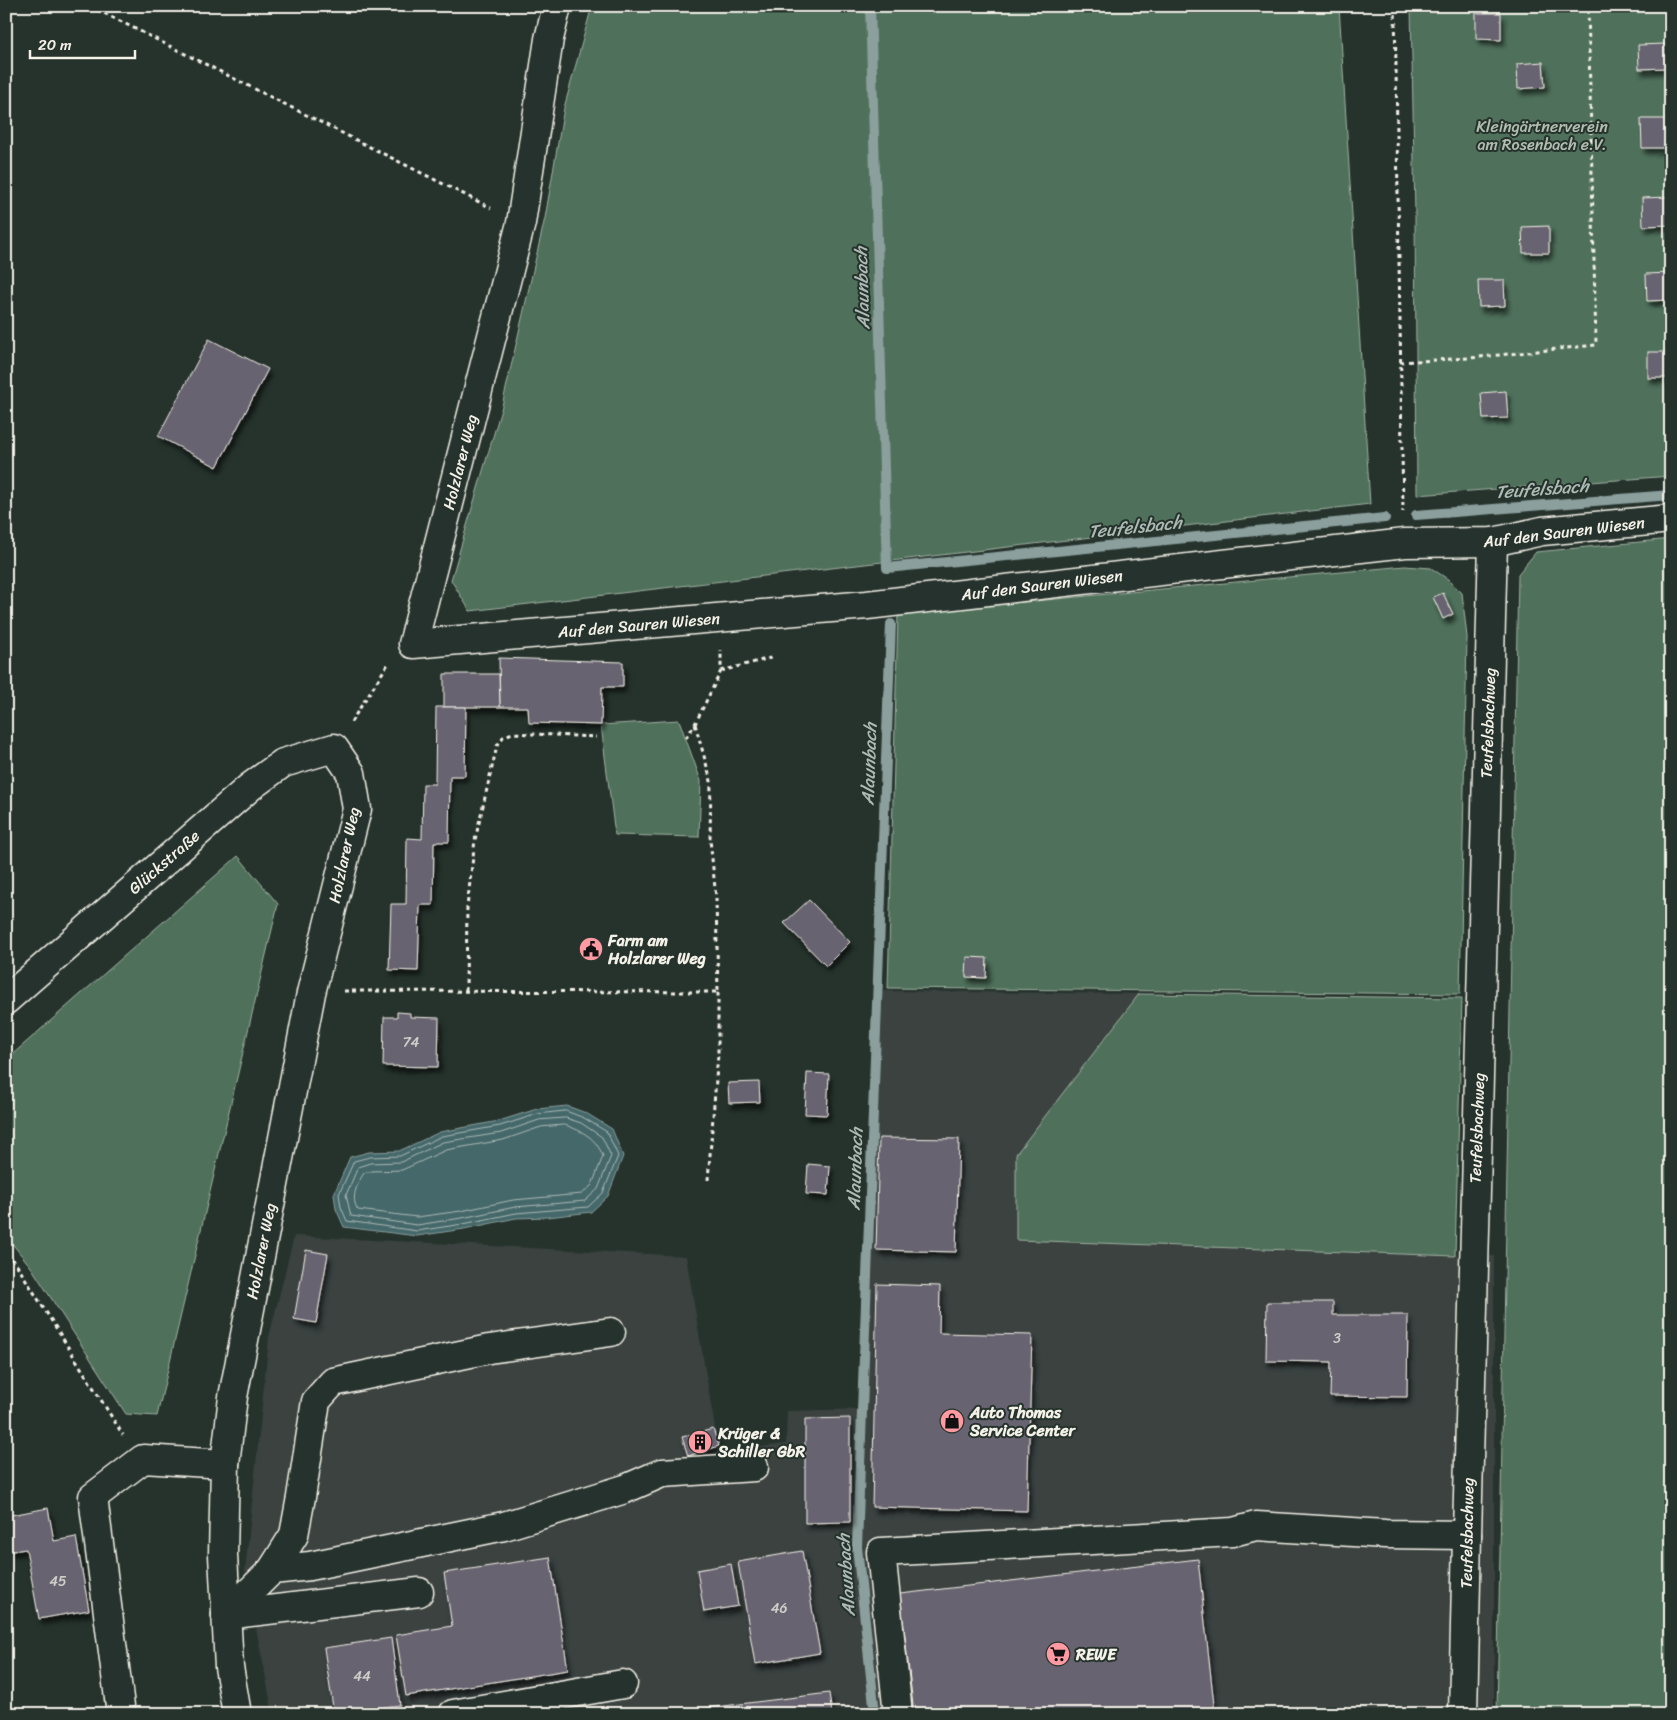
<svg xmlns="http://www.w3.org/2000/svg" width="1677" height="1720" font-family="Sriracha,sans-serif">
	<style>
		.built { fill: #3a4241 }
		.green { fill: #4f715c; stroke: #a2b1a2 }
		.water { fill: #45686b; stroke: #8b9f9d }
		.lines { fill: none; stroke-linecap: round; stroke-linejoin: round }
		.shore { stroke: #aebab6; stroke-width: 1 }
		.stream { stroke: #8b9f9d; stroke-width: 10 }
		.building { fill: #686470; stroke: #f4f1e8; filter: url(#shadow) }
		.minor-casing { stroke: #f4f1e8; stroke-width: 31 }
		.path { stroke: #f4f1e8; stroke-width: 3; stroke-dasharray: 4 4; stroke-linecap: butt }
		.minor { stroke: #26332d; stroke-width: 28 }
		.labels { text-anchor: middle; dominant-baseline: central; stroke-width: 4; stroke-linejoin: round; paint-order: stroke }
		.number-label { font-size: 14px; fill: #d1ceca }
		.park-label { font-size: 16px; fill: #b2beb0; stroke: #26332d }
		.street-label { font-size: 16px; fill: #f4f1e8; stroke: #26332d }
		.poi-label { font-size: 16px; font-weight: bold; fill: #f4f1e8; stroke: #26332d; text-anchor: start }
		.water-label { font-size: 18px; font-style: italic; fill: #aebab6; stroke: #26332d }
	</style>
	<defs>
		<filter id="shadow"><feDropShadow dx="3" dy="5.5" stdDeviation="2.5" flood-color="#0009"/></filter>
	</defs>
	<rect width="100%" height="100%" fill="#26332d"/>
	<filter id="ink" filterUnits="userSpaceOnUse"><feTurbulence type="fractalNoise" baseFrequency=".02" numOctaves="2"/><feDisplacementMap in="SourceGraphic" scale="10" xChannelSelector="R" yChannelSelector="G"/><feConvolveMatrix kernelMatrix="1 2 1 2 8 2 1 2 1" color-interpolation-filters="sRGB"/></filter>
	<g filter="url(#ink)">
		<path class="built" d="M881 991 1139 994 1016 1154V1240L1494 1256V1714H273L245 1572 269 1337 294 1236 686 1256 719 1452 786 1444 787 1411 866 1409Z"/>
		<g class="green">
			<path d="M592 6H1339L1370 504 470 611 451 580 502 406 545 218 564 108Z"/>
			<path d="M1411 6H1671V476L1417 495 1415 216Z"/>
			<path d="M1671 539V1714H1497L1518 574 1536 552Z"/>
			<path d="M1405 566 1431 568 1449 580 1462 593 1467 637 1460 994 888 988 898 614Z"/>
			<path d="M679 720 701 781 699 837 615 835 601 725Z"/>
			<path d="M238 856 278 904 157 1416 126 1414 31 1267 6 1236V1060Z"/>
			<path d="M1139 994 1462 998 1455 1256 1016 1240V1154Z"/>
		</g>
		<path class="water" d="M567 1106 586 1113 612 1129 623 1156 608 1196 591 1212 548 1217 516 1218 464 1229 417 1236 344 1227 336 1209 334 1194 350 1157 369 1152 399 1151 440 1132 499 1121 537 1109Z"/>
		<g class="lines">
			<g class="shore">
				<path d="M566 1111 584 1118 607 1132 618 1156 603 1193 588 1207 516 1213 463 1224 417 1231 347 1221 341 1207 339 1194 354 1161 370 1157 400 1156 442 1136 500 1126 538 1114Z"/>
				<path d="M566 1118 581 1123 602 1137 611 1156 598 1189 585 1201 515 1207 462 1218 417 1225 351 1216 346 1195 358 1167 370 1163 401 1162 443 1142 501 1133 539 1120Z"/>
				<path d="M565 1125C584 1132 595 1137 603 1156L592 1185 582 1194 513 1200 461 1211 417 1217 358 1210C350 1198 357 1184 364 1173L372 1171 402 1170 446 1150 503 1140 541 1127Z"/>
			</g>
			<g class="stream">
				<path d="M870 6 887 568 1385 518"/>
				<path d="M1416 515 1671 495"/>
				<path d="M875 1714 857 1547 891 624"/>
			</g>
		</g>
		<g class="building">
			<path d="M1476 13H1501V40L1476 39Z"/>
			<path d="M1665 44 1666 68 1639 69 1638 45Z"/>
			<path d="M1543 62 1545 87 1518 89 1517 64Z"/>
			<path d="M1641 119H1669V148H1642Z"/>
			<path d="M1669 197 1670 225 1643 226 1642 198Z"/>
			<path d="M1549 226V253H1523L1522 227Z"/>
			<path d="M1671 273V300L1647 301 1646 274Z"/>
			<path d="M1478 280H1504L1505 306 1479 307Z"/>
			<path d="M209 339 268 369 217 467 158 436Z"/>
			<rect x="1648" y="352" width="23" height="26"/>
			<path d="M1506 391 1508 418 1483 419 1481 393Z"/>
			<path d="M1443 593 1453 614 1443 619 1433 597Z"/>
			<path d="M499 658 623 662V687H602L601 725 529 723 528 707H500Z"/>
			<path d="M444 674H499L500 707H444Z"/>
			<path d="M436 707H466L465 776H450L449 842H434L433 905H420L418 971 389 970 391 904H406L407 838 422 839 423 784H435Z"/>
			<path d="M809 900 850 942 826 966 784 923Z"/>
			<path d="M967 957 987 958 986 978 966 977Z"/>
			<path d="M397 1012 410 1013V1017L439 1018 438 1067 383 1066 384 1017H397Z"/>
			<path d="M807 1073 829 1074 827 1115 805 1114Z"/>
			<path d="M759 1082 760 1102 729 1103 728 1083Z"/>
			<path d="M879 1138 959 1139 956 1252 876 1250Z"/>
			<path d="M808 1164 830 1166 828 1195 806 1194Z"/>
			<path d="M306 1250 328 1254 316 1323 294 1319Z"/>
			<path d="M877 1284 940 1286 939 1333 1032 1335 1027 1511 872 1507Z"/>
			<path d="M1267 1302H1333V1315H1408L1407 1397 1330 1396 1331 1362 1266 1361Z"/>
			<path d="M850 1418V1522L805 1523V1419Z"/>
			<path d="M713 1429 719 1446 688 1456 682 1437Z"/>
			<path d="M48 1508 54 1541 76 1537 89 1610 39 1619 26 1549 6 1552V1516Z"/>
			<path d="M802 1551 820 1653 755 1664 738 1562Z"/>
			<path d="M550 1557 568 1670 406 1696 396 1635 452 1626 444 1573Z"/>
			<path d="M1198 1559 1215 1714H914L900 1594Z"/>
			<path d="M731 1564 738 1606 704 1612 697 1570Z"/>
			<path d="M391 1638 400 1705 334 1714 324 1648Z"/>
			<path d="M829 1693 832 1714H684L683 1711Z"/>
		</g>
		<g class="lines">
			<g class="minor-casing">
				<g id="minor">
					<path d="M557 6 549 39 521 223 413 644 867 605 1405 543 1493 542 1542 531 1671 519"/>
					<path d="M6 1000 250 787 283 763 334 748 351 773 357 809 311 993 233 1397 225 1464 223 1555 229 1667 237 1714"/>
					<path d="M272 1570 310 1566 504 1526 625 1489 662 1473 754 1467"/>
					<path d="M226 1615 272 1570 294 1535 301 1497 316 1401 333 1382 489 1349 611 1332"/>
					<path d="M226 1615 419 1592"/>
					<path d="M120 1706 93 1497 143 1459 225 1464"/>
					<path d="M453 1714 623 1684"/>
					<path d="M898 1714 881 1552 1233 1532 1256 1526 1385 1534 1467 1535"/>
					<path d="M1463 1714 1467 1535 1493 542"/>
				</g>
			</g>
			<g class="path">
				<path d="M90 6 491 208"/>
				<path d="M1395 6 1403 512"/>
				<path d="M1400 362 1470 358 1596 345 1588 6"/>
				<path d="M721 671 774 657"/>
				<path d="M351 722 388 664"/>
				<path d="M686 738 695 724 721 671V650"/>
				<path d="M344 991 718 992 716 898 710 839 711 781 695 724"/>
				<path d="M466 991 467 907 475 840 497 746 503 737 512 733 596 737"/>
				<path d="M708 1180 718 1054V992"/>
				<path d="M6 1252 18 1267 123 1435"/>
			</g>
			<use href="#minor" class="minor"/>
		</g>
	</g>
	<defs>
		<g id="civic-disc" transform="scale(1.25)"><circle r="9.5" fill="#ff9aa2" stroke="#26332d"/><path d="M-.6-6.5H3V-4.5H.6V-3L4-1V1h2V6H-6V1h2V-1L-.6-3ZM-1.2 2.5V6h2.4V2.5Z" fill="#111"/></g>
		<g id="shop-disc" transform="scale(1.25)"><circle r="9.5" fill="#ff9aa2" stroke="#26332d"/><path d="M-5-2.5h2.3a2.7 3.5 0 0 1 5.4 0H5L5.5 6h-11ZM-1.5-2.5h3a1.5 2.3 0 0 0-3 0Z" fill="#111"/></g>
		<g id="building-disc" transform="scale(1.25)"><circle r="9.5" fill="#ff9aa2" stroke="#26332d"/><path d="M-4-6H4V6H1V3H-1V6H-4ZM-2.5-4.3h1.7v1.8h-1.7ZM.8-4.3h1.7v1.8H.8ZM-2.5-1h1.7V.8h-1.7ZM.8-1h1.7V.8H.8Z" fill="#111"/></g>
		<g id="supermarket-disc" transform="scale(1.25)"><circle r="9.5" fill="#ff9aa2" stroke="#26332d"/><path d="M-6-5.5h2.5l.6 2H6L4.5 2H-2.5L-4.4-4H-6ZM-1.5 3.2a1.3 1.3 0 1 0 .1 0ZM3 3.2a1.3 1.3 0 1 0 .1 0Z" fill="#111"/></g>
	</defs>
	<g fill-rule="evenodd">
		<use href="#civic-disc" x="591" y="949"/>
		<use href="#shop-disc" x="952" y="1421"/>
		<use href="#building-disc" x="700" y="1442"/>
		<use href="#supermarket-disc" x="1058" y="1654"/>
	</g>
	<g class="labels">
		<g class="number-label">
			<text x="411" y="1042">74</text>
			<text x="1337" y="1338">3</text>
			<text x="58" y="1581">45</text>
			<text x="779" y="1608">46</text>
			<text x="362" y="1676">44</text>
		</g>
		<g class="park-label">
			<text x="1542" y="126">Kleingärtnerverein<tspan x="1542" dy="18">am Rosenbach e.V.</tspan></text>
		</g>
		<g class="street-label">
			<text transform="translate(460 462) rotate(-76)">Holzlarer Weg</text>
			<text transform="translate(1564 532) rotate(-7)">Auf den Sauren Wiesen</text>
			<text transform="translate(1042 585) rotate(-7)">Auf den Sauren Wiesen</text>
			<text transform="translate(639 625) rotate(-5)">Auf den Sauren Wiesen</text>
			<text transform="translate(1488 723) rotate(-88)">Teufelsbachweg</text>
			<text transform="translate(344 855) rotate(-78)">Holzlarer Weg</text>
			<text transform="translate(164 862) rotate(-41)">Glückstraße</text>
			<text transform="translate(1477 1128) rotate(-88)">Teufelsbachweg</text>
			<text transform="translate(261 1251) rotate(-79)">Holzlarer Weg</text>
			<text transform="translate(1467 1533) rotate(-89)">Teufelsbachweg</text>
		</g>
		<g class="poi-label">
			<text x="608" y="940">Farm am<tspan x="608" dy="18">Holzlarer Weg</tspan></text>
			<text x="970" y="1412">Auto Thomas<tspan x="970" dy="18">Service Center</tspan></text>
			<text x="718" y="1433">Krüger &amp;<tspan x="718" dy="18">Schiller GbR</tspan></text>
			<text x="1076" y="1654">REWE</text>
		</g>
		<g class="water-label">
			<text transform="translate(862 288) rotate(-92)">Alaunbach</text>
			<text transform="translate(1542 489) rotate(-4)">Teufelsbach</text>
			<text transform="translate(1135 527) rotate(-6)">Teufelsbach</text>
			<text transform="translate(869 764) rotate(-88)">Alaunbach</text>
			<text transform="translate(855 1169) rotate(-88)">Alaunbach</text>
			<text transform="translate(846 1575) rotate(-94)">Alaunbach</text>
		</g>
	</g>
	<rect width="1677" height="1720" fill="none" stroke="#26332d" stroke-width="25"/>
	<rect x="12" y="12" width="1652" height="1695" fill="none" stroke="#f4f1e8" stroke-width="2" filter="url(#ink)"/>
	<path d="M30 50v8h105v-8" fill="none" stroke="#f4f1e8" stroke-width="2.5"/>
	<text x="38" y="50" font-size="15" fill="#f4f1e8" stroke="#26332d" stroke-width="4" paint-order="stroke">20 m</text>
</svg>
